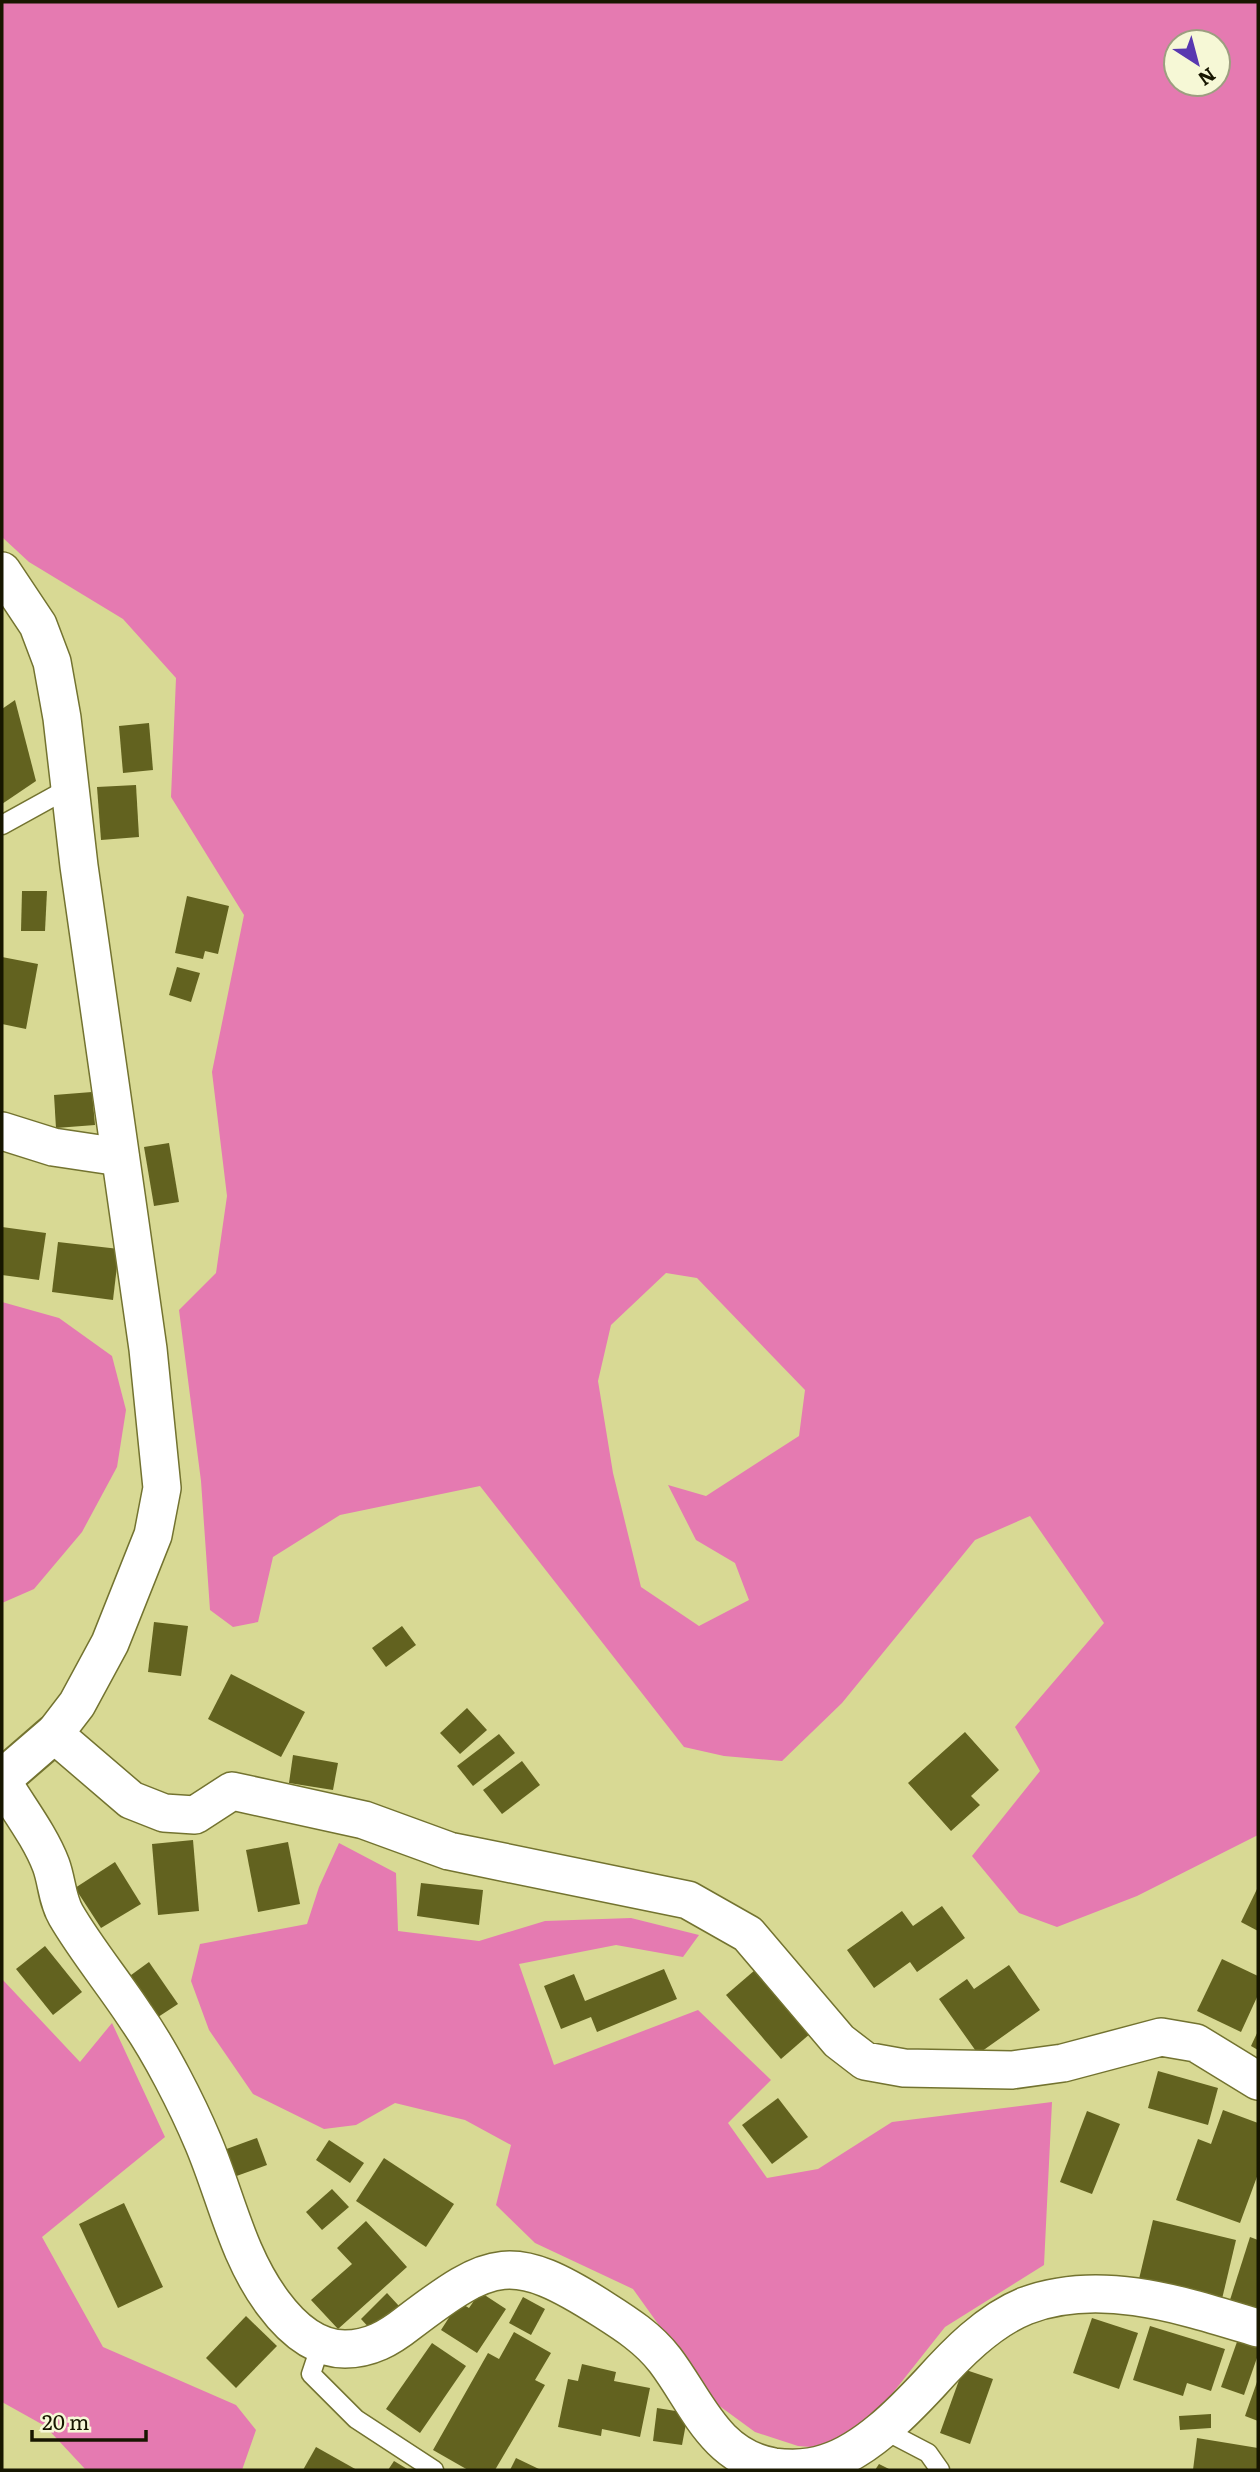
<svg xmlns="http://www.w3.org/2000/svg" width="1260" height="2472" font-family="Literata,serif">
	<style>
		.forest { fill: #e57ab1; fill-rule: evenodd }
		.building { fill: #62621f }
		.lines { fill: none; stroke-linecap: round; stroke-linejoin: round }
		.lane-casing { stroke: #737330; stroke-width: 21 }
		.street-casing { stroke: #737330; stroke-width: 40 }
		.secondary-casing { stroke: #737330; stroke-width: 42 }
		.lane { stroke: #fff; stroke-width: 18 }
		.street { stroke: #fff; stroke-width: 37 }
		.secondary { stroke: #fff; stroke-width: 38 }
	</style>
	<rect width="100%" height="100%" fill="#d8d994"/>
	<g class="forest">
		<path d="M2 2H1258V1835L1137 1896 1057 1927 1019 1913 972 1856 1040 1771 1015 1727 1104 1623 1030 1516 975 1540 842 1703 782 1761 724 1756 684 1747 480 1486 340 1515 273 1557 258 1622 233 1627 210 1610 201 1481 179 1310 216 1273 227 1196 212 1072 244 915 171 797 176 678 123 619 29 562 2 537ZM1176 42H1218V84H1176ZM666 1273 697 1278 805 1390 799 1436 706 1496 668 1485 696 1540 735 1563 749 1600 699 1626 641 1587 613 1473 598 1381 611 1325Z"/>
		<path d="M2 1302 59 1318 112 1356 126 1410 117 1467 82 1532 34 1589 2 1603Z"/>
		<path d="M339 1843 396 1873 398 1931 479 1941 545 1921 631 1918 699 1935 683 1957 616 1945 519 1964 554 2065 698 2010 771 2080 728 2123 767 2178 818 2169 892 2122 1052 2102 1044 2265 945 2327 865 2428 823 2448 798 2446 755 2432 714 2402 633 2289 535 2243 496 2205 511 2145 465 2120 395 2103 356 2125 324 2129 253 2094 209 2030 191 1981 200 1944 307 1924 319 1887Z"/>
		<path d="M2 1979 80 2062 112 2023 165 2137 42 2237 103 2347 236 2405 256 2430 242 2470H86L45 2426 2 2402Z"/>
	</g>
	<g class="building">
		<path d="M15 700 36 781 2 804V709Z"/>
		<path d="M149 723 153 770 123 773 119 726Z"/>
		<path d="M136 785 139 837 101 840 97 787Z"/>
		<path d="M22 891H47L45 931H21Z"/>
		<path d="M187 896 229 906 218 954 205 951 203 959 175 953Z"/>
		<path d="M2 957 38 964 26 1029 2 1024Z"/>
		<path d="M177 967 200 973 191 1002 169 995Z"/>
		<path d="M92 1092 95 1125 56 1128 54 1095Z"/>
		<path d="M169 1143 179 1202 154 1206 144 1147Z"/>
		<path d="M2 1227 46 1233 39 1280 2 1275Z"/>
		<path d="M58 1242 119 1249 113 1300 52 1292Z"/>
		<path d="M154 1622 188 1626 181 1676 148 1672Z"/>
		<path d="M402 1626 416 1645 386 1667 372 1648Z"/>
		<path d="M231 1674 305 1712 281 1757 208 1719Z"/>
		<path d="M467 1708 487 1730 460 1754 440 1733Z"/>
		<path d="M965 1732 999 1770 971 1796 980 1805 951 1831 908 1783Z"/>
		<path d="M499 1734 515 1753 473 1786 457 1766Z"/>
		<path d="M293 1755 338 1763 333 1790 289 1783Z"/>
		<path d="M522 1761 540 1785 502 1814 483 1790Z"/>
		<path d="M193 1840 199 1911 158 1915 152 1844Z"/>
		<path d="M288 1842 300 1904 258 1912 246 1850Z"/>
		<path d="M115 1862 141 1904 101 1928 75 1888Z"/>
		<path d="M421 1883 483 1890 479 1925 417 1916Z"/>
		<path d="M1258 1887V1931L1241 1922Z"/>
		<path d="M942 1906 965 1938 917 1972 910 1962 874 1988 847 1950 902 1911 913 1926Z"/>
		<path d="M45 1946 82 1992 53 2015 16 1969Z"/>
		<path d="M1222 1959 1258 1976V1995L1241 2032 1197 2011Z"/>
		<path d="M149 1962 178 2004 155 2019 127 1978Z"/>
		<path d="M1009 1965 1040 2010 978 2054 939 1999 967 1979 974 1989Z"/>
		<path d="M664 1969 677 1999 597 2032 591 2017 561 2029 544 1986 574 1974 585 2001Z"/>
		<path d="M755 1970 811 2033 781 2059 726 1995Z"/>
		<path d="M1258 2031V2050L1251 2046Z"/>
		<path d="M1158 2071 1218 2088 1208 2125 1148 2108Z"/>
		<path d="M778 2098 808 2137 772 2164 742 2125Z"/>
		<path d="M1223 2110 1258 2123V2174L1240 2223 1176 2200 1198 2139 1211 2144Z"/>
		<path d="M1087 2111 1120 2124 1092 2194 1060 2182Z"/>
		<path d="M257 2138 267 2165 231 2178 221 2151Z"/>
		<path d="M329 2140 364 2163 350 2183 316 2160Z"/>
		<path d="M384 2158 454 2204 426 2247 356 2201Z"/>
		<path d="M332 2189 349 2207 322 2230 306 2212Z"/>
		<path d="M124 2203 163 2287 118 2308 79 2224Z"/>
		<path d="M1153 2220 1236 2240 1222 2299 1139 2279Z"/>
		<path d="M366 2221 407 2267 338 2329 311 2300 352 2264 337 2248Z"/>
		<path d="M1250 2237 1258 2240V2312L1229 2303Z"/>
		<path d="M480 2292 506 2309 477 2353 441 2330 459 2302 469 2308Z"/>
		<path d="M387 2293 399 2306 373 2332 361 2319Z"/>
		<path d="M523 2297 545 2309 531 2335 509 2323Z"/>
		<path d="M246 2316 277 2346 236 2388 206 2358Z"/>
		<path d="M1092 2318 1138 2333 1119 2389 1073 2373Z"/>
		<path d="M1150 2326 1225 2349 1211 2391 1187 2383 1183 2396 1133 2380Z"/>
		<path d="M514 2332 551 2353 535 2380 545 2385 495 2470H468L433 2450 488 2353 499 2359Z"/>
		<path d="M1238 2339 1258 2346V2355L1244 2395 1221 2387Z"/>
		<path d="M432 2343 466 2366 420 2433 386 2409Z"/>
		<path d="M582 2364 616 2372 614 2381 650 2388 640 2437 602 2429 601 2436 558 2427 568 2379 578 2381Z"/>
		<path d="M963 2369 993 2379 970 2444 940 2433Z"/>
		<path d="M1258 2379V2421L1245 2416Z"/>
		<path d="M657 2408 688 2413 682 2445 653 2441Z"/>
		<path d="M1211 2414V2428L1180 2430 1179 2416Z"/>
		<path d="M1197 2438 1258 2448V2470H1193Z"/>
		<path d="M316 2447 357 2470H303Z"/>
		<path d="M516 2458 541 2470H510Z"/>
		<path d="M394 2461 409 2470H388Z"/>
		<path d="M879 2464 891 2470H875Z"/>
	</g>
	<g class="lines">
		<g class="lane-casing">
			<g id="lane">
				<path d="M2 825 69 788"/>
				<path d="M321 2344 311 2374 356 2419 434 2470"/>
				<path d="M882 2429 928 2453 940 2470"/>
			</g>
		</g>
		<g class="street-casing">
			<g id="street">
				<path d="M2 571 38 625 52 662 62 718 79 866 148 1349 162 1488 153 1535 110 1643 77 1704 54 1734 131 1800 164 1813 195 1815 232 1791 364 1820 449 1851 688 1900 748 1934 839 2041 865 2061 904 2068 1012 2070 1063 2063 1161 2037 1196 2043 1258 2081"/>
				<path d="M2 1131 53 1147 120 1157"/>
				<path d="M2 1781C18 1808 40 1836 51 1865 57 1881 57 1900 66 1915 87 1951 114 1983 136 2017 160 2051 187 2104 203 2142 226 2196 237 2255 273 2303 290 2326 314 2349 345 2349 370 2349 389 2338 408 2323 492 2259 512 2251 604 2310 626 2324 648 2338 665 2360 697 2402 714 2457 774 2467 791 2469 809 2469 826 2463 865 2451 902 2413 930 2383 956 2354 988 2321 1025 2306 1101 2277 1185 2306 1258 2328"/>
			</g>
		</g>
		<g class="secondary-casing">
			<path id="secondary" d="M2 1779 54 1734"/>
		</g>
		<use href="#lane" class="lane"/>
		<use href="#street" class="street"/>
		<use href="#secondary" class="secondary"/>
	</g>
	<rect width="1260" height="2472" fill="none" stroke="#171600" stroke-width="7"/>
	<g transform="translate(1197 63) rotate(144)"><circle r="33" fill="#f6f8d6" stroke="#9d9e80" stroke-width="2"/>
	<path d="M0-5L12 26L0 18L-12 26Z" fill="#5838b0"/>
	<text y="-10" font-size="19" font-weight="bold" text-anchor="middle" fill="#171600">N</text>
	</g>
	<path d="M32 2430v10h114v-10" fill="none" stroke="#171600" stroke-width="3.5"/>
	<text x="42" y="2430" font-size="21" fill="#171600" stroke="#f6f8d6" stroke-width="5" paint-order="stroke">20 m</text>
</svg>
